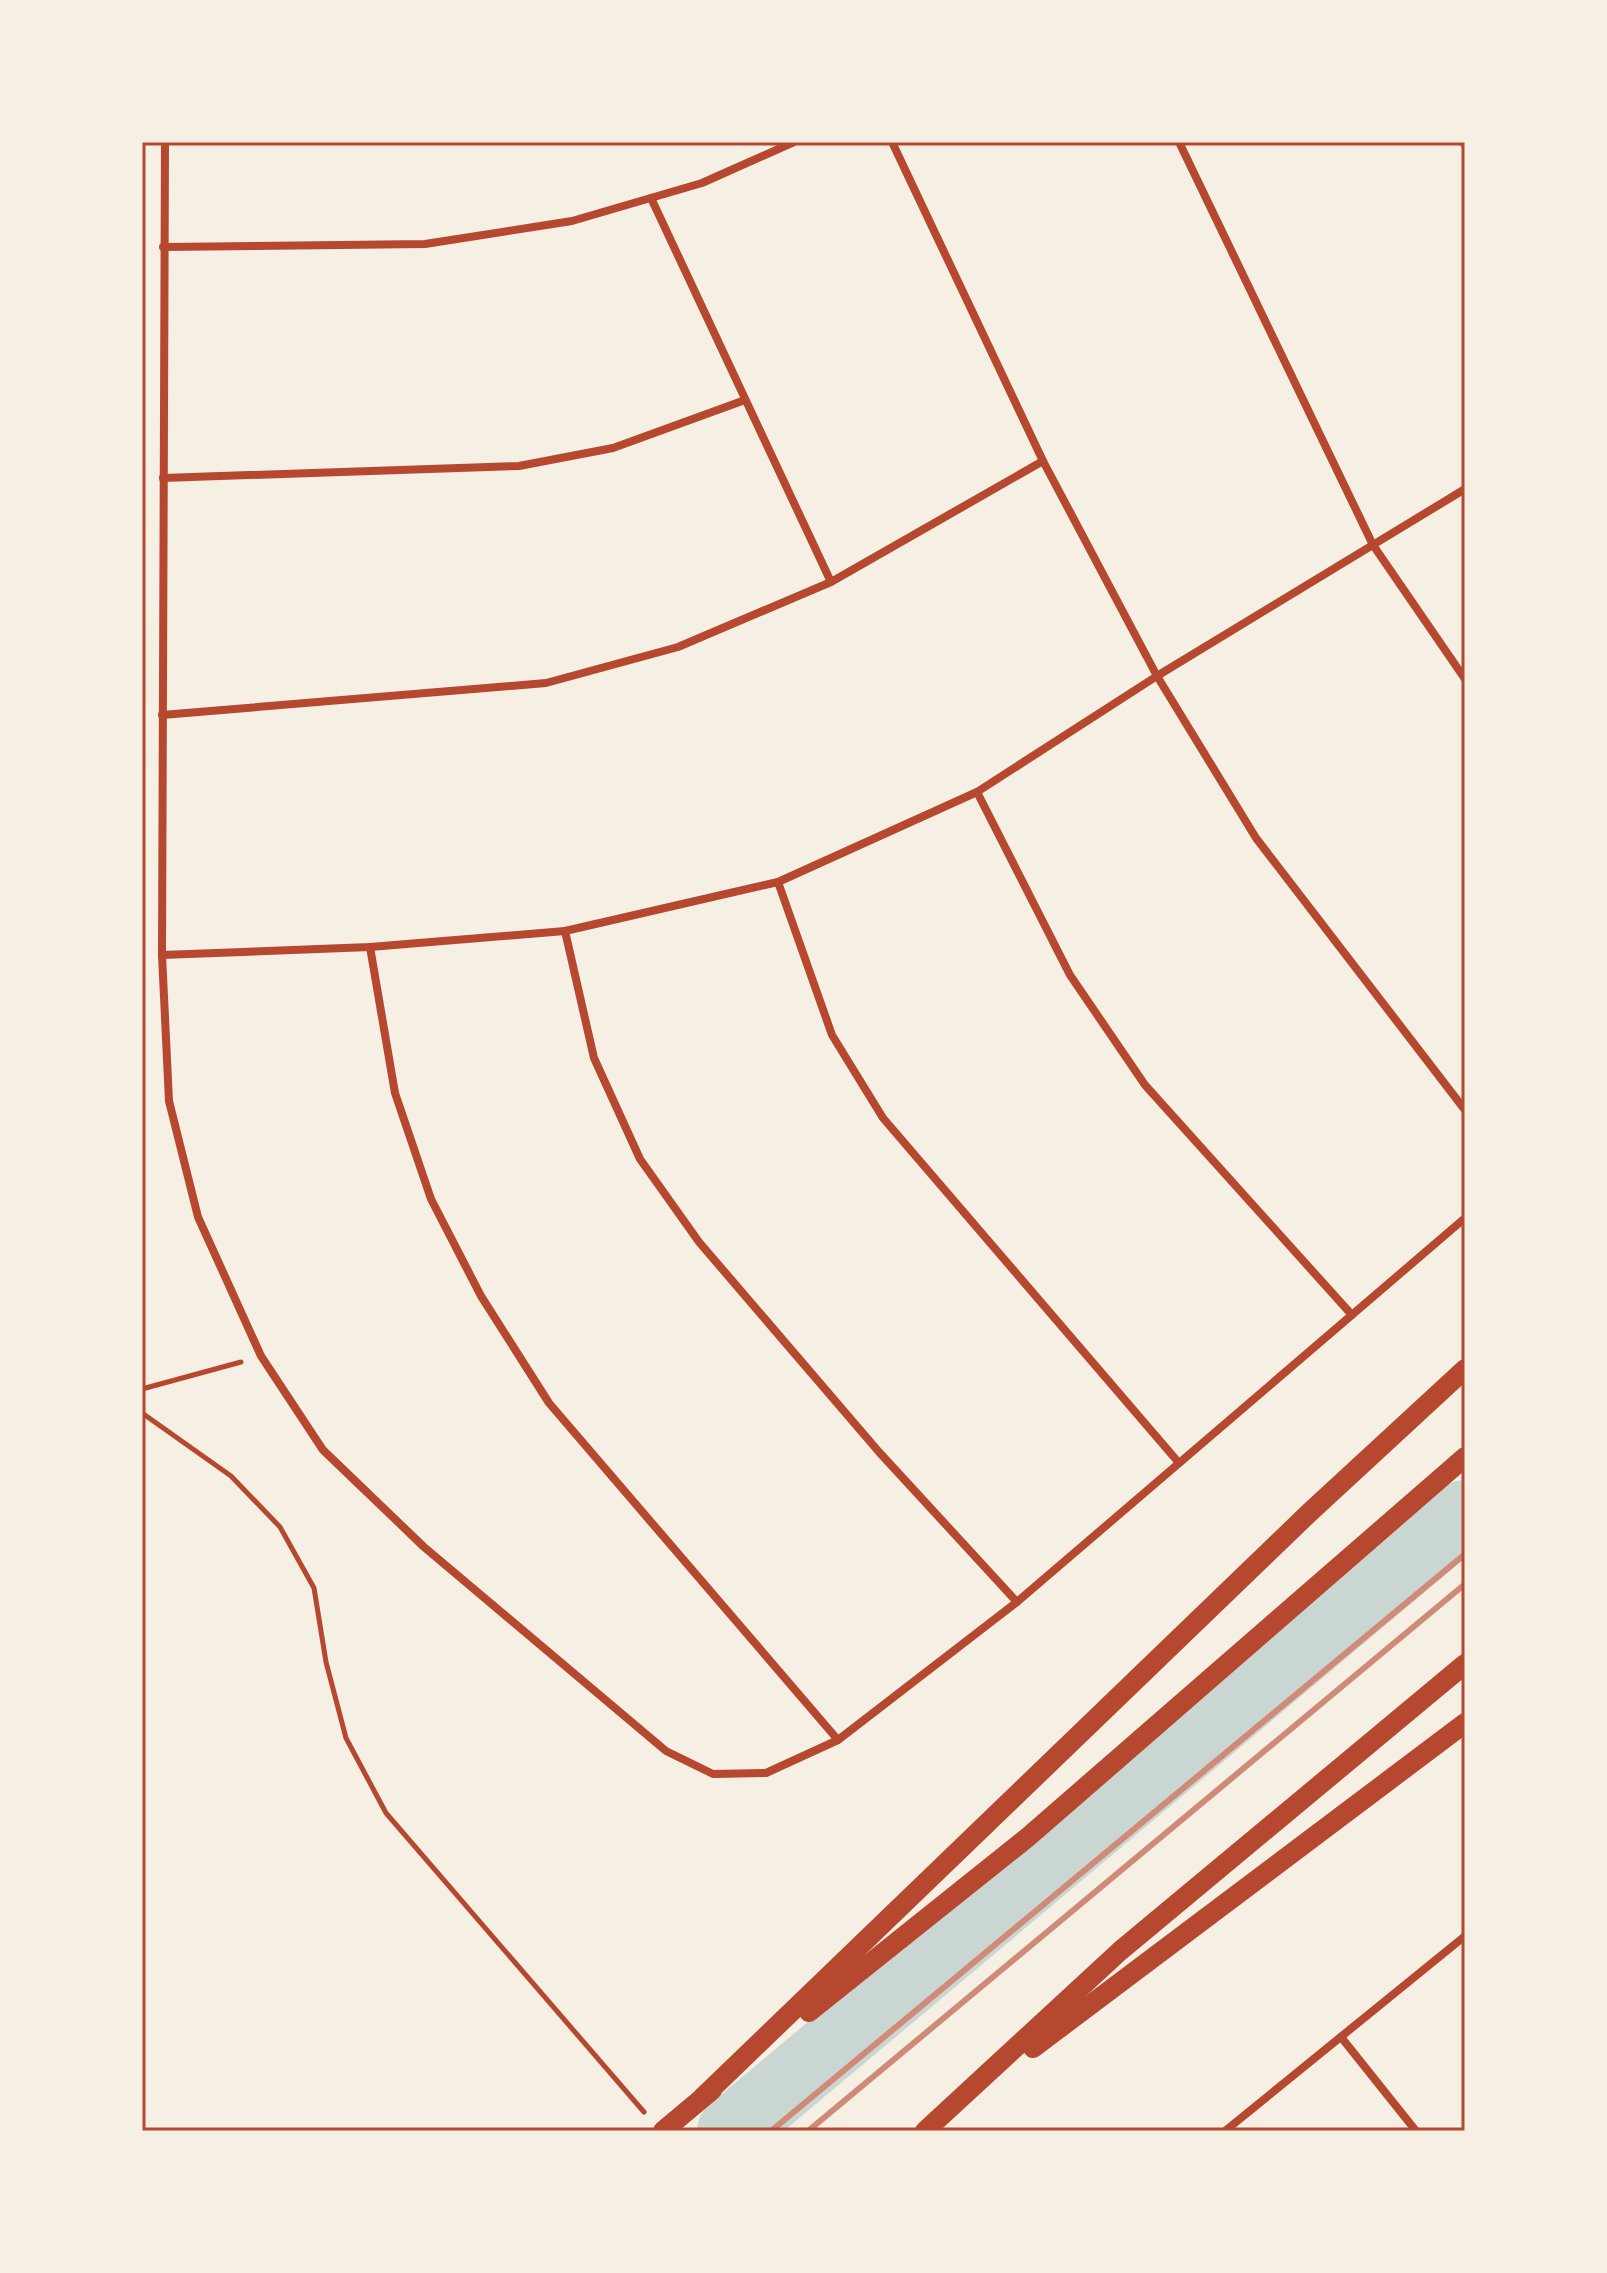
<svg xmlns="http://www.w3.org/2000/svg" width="1607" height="2273" font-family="'Archivo Narrow',sans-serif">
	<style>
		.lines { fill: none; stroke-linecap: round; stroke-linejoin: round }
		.river { stroke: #c9d6d2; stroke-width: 68 }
		.path { stroke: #b5482f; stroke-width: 5 }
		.minor { stroke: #b5482f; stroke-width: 8 }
		.primary { stroke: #b5482f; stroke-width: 20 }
		.rail { stroke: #cf8b77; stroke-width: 6 }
		.neatline { fill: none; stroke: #b5482f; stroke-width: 3 }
	</style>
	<rect width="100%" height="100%" fill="#f6efe4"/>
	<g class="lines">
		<path class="river" d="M731 2131 1465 1514"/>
		<g class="path">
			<path d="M142 1389 241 1362"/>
			<path d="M142 1413 231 1476 280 1527 314 1588 326 1662 346 1738 386 1813 644 2112"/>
		</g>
		<g class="minor">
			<path d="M165 142 162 955 169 1101 198 1217 261 1356 323 1450 424 1547 666 1751 713 1774 766 1773 838 1740 1017 1602 1465 1218"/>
			<path d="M892 142 1043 461 1157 676 1256 838 1465 1110"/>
			<path d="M1179 142 1373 545 1465 679"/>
			<path d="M1463 142 1465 145"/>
			<path d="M651 198 831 582"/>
			<path d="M163 247 425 244 572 221 702 183 794 142"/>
			<path d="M163 478 519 466 613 448 745 400"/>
			<path d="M162 715 546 683 678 647 831 582 1043 461"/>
			<path d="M977 792 1070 975 1145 1085 1352 1315"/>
			<path d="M778 882 832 1035 883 1118 1179 1463"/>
			<path d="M565 931 594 1058 640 1159 699 1242 879 1452 1017 1602"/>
			<path d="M370 947 395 1093 431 1199 481 1296 549 1403 838 1740"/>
			<path d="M162 955 370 947 565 931 778 882 977 792 1157 676 1465 489"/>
			<path d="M1341 2037 1416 2131"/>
			<path d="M1225 2131 1465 1936"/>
		</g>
		<g class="primary">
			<path d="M809 2012 1028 1837 1465 1457"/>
			<path d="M1033 2048 1465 1723"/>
			<path d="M703 2097 1309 1513 1465 1369"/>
			<path d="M663 2131 712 2090"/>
			<path d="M925 2131 1120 1951 1465 1664"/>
		</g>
		<g class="rail">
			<path d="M771 2131 1465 1554"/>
			<path d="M808 2131 1465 1584"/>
		</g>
	</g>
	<rect width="1607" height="2273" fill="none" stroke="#f6efe4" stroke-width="288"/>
	<rect x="144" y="144" width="1319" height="1985" class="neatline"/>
</svg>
